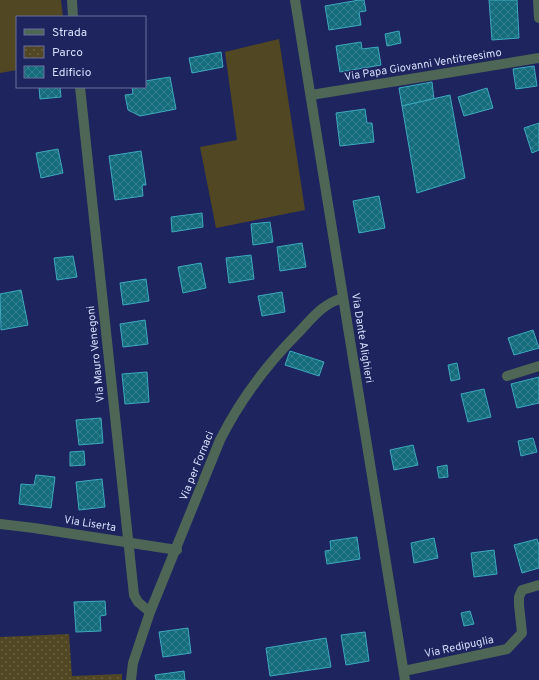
<svg xmlns="http://www.w3.org/2000/svg" width="539" height="680" font-family="Overpass,sans-serif">
	<style>
		.grass { fill: #514723 }
		.park { fill: url(#park-dots) }
		.building { fill: url(#building-cross-hatch); stroke: #3ea9be }
		.lines { fill: none; stroke-linecap: round; stroke-linejoin: round }
		.minor { stroke: #4e6655; stroke-width: 10 }
		.tertiary { stroke: #4e6655; stroke-width: 10 }
		.labels { text-anchor: middle; dominant-baseline: central; stroke-width: 3; stroke-linejoin: round; paint-order: stroke }
		.street-label { font-size: 11px; fill: #d6defb; stroke: #1e245d }
	</style>
	<defs>
		<pattern id="park-dots" width="8" height="8" patternUnits="userSpaceOnUse"><rect width="8" height="8" fill="#514723"/><path d="M2 2h.1M6 6h.1" fill="none" stroke="#696144" stroke-width="1.8" stroke-linecap="round"/></pattern>
		<pattern id="building-cross-hatch" width="8" height="8" patternUnits="userSpaceOnUse"><rect width="8" height="8" fill="#156c7c"/><path d="M0 0l8 8M0 8l8-8" fill="none" stroke="#368190"/></pattern>
	</defs>
	<rect width="100%" height="100%" fill="#1e245d"/>
	<g class="grass">
		<path d="M0 0H61L63 17H17V70L0 73Z"/>
		<path d="M279 39 305 210 216 228 200 147 237 140 225 52Z"/>
	</g>
	<path class="park" d="M69 634 72 676 122 674V680H0V637Z"/>
	<g class="building">
		<path d="M359 0H364L366 11 359 12 361 25 329 30 325 6Z"/>
		<path d="M489 0H517L519 38 492 40Z"/>
		<path d="M399 31 401 43 387 46 385 34Z"/>
		<path d="M361 42 362 49 378 47 381 65 340 72 336 46Z"/>
		<path d="M221 52 223 67 192 73 189 58Z"/>
		<path d="M534 66 537 86 516 89 513 69Z"/>
		<path d="M170 77 176 109 140 116 128 110 125 95 133 94 132 87H145V81Z"/>
		<path d="M432 82 434 99 402 106 399 88Z"/>
		<path d="M39 87H60L61 97 40 99Z"/>
		<path d="M487 88 493 108 464 116 458 97Z"/>
		<path d="M450 95 465 178 417 193 402 106Z"/>
		<path d="M365 109 367 123H372L374 142 340 146 336 113Z"/>
		<path d="M539 123V150L532 153 524 128Z"/>
		<path d="M58 149 63 173 41 178 36 153Z"/>
		<path d="M141 151 146 185H142L143 196 115 200 109 156Z"/>
		<path d="M379 196 385 228 359 233 353 201Z"/>
		<path d="M202 213 203 227 172 232 171 217Z"/>
		<path d="M270 222 273 242 253 245 251 224Z"/>
		<path d="M302 243 306 267 280 271 277 247Z"/>
		<path d="M251 255 254 279 229 283 226 258Z"/>
		<path d="M73 256 77 277 57 280 54 258Z"/>
		<path d="M201 263 206 288 183 293 178 267Z"/>
		<path d="M146 279 149 301 123 305 120 283Z"/>
		<path d="M21 290 28 325 1 330 0 294Z"/>
		<path d="M282 292 285 312 262 316 258 296Z"/>
		<path d="M145 320 148 344 123 347 120 324Z"/>
		<path d="M533 330 539 348 514 355 508 338Z"/>
		<path d="M290 351 324 362 319 376 285 365Z"/>
		<path d="M457 363 460 379 451 381 448 365Z"/>
		<path d="M147 372 149 402 125 404 122 374Z"/>
		<path d="M539 377V403L517 408 511 384Z"/>
		<path d="M484 389 491 417 468 422 461 394Z"/>
		<path d="M101 418 103 443 79 445 76 420Z"/>
		<path d="M533 438 537 452 521 456 518 441Z"/>
		<path d="M413 445 418 465 394 470 390 450Z"/>
		<path d="M84 451 85 465 70 466V452Z"/>
		<path d="M447 465 448 477 439 478 437 467Z"/>
		<path d="M36 475 55 477 51 508 19 504 21 484 34 485Z"/>
		<path d="M102 479 105 507 79 510 76 482Z"/>
		<path d="M357 537 360 559 327 564 325 551 331 550 330 541Z"/>
		<path d="M434 538 438 558 414 563 411 543Z"/>
		<path d="M537 539 539 545V568L522 573 514 545Z"/>
		<path d="M494 550 497 574 474 577 471 553Z"/>
		<path d="M105 601 106 615 100 616 101 631 76 632 74 602Z"/>
		<path d="M470 611 474 624 464 626 461 613Z"/>
		<path d="M188 628 191 653 163 657 159 632Z"/>
		<path d="M365 632 369 661 346 665 341 635Z"/>
		<path d="M326 638 331 667 270 676 266 648Z"/>
		<path d="M184 671 185 680H156L155 675Z"/>
	</g>
	<g class="lines">
		<g class="minor">
			<path d="M72 0 73 17"/>
			<path d="M538 0 539 18"/>
			<path d="M80 87 134 595 138 602 150 612"/>
			<path d="M311 95 539 58"/>
			<path d="M507 376 539 366"/>
			<path d="M0 524 34 528 177 550"/>
			<path d="M404 671 507 649 522 633 519 605V597L522 590 539 585"/>
			<path d="M131 680 133 663 150 612 220 440C241 398 267 364 300 331 313 317 324 303 343 298"/>
		</g>
		<path class="tertiary" d="M295 0 405 680"/>
	</g>
	<g class="labels">
		<g class="street-label">
			<text transform="translate(423 65) rotate(-9)">Via Papa Giovanni Ventitreesimo</text>
			<text transform="translate(362 338) rotate(81)">Via Dante Alighieri</text>
			<text transform="translate(96 354) rotate(-96)">Via Mauro Venegoni</text>
			<text transform="translate(197 466) rotate(-68)">Via per Fornaci</text>
			<text transform="translate(90 524) rotate(9)">Via Liserta</text>
			<text transform="translate(459 647) rotate(-12)">Via Redipuglia</text>
		</g>
	</g>
	<rect x="16" y="16" width="130" height="72" fill="#1e245d" stroke="#686e9c"/>
	<rect x="24" y="29" width="20" height="6" fill="#4e6655" stroke="#686e9c"/>
	<text x="52" y="36" font-size="12" fill="#d6defb">Strada</text>
	<rect x="24" y="46" width="20" height="12" fill="url(#park-dots)" stroke="#686e9c"/>
	<text x="52" y="56" font-size="12" fill="#d6defb">Parco</text>
	<rect x="24" y="66" width="20" height="12" fill="url(#building-cross-hatch)" stroke="#686e9c"/>
	<text x="52" y="76" font-size="12" fill="#d6defb">Edificio</text>
</svg>
